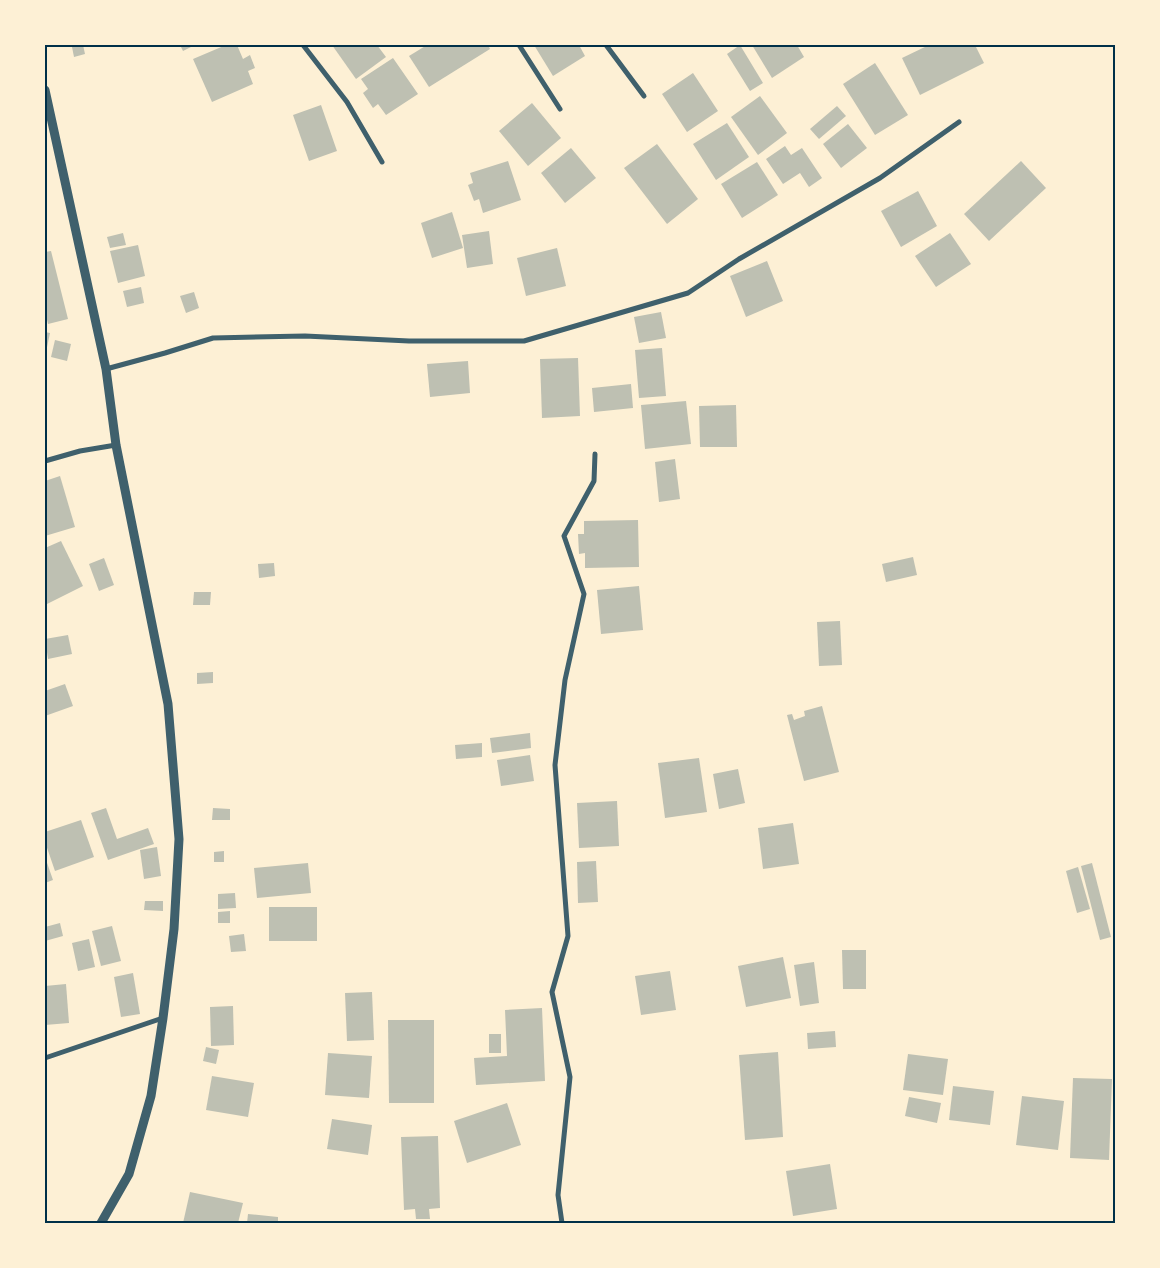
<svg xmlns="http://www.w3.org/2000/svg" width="1160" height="1268" font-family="'Public Sans',sans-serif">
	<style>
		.building { fill: #bec0b2 }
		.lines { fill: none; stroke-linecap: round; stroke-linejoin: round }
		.minor { stroke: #3f606c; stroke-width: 5 }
		.tertiary { stroke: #3f606c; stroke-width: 9 }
		.neatline { fill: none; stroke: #003049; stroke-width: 2 }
	</style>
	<rect width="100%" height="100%" fill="#fdf0d5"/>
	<g class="building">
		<path d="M83 45 85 54 74 57 72 47Z"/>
		<path d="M180 45H195L183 51Z"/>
		<path d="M226 45H237L243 59 250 55 255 68 248 71 253 84 212 102 193 59Z"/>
		<path d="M332 45H377L386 57 356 79Z"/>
		<path d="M427 45H488L490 49 429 87 409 56Z"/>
		<path d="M534 45H579L585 56 553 76Z"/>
		<path d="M740 45 763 83 750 91 727 54Z"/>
		<path d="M752 45H797L804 57 772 78Z"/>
		<path d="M929 45H975L984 63 920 95 902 58Z"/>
		<path d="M393 58 418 94 386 115 378 104 373 108 363 93 368 89 361 79Z"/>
		<path d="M875 63 908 115 875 135 843 84Z"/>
		<path d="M693 73 718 111 687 132 662 94Z"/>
		<path d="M760 96 787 133 758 155 731 117Z"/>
		<path d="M532 103 561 138 528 166 499 131Z"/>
		<path d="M321 105 337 151 309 161 293 115Z"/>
		<path d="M837 106 846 116 819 139 810 129Z"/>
		<path d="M727 123 749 157 716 180 693 144Z"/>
		<path d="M848 124 867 148 841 168 823 144Z"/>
		<path d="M657 144 698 199 667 224 624 168Z"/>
		<path d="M785 146 791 155 802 148 822 178 809 187 800 173 783 184 766 159Z"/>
		<path d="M571 148 596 178 565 203 541 173Z"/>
		<path d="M508 161 521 200 483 213 479 199 474 201 468 185 473 183 470 173Z"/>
		<path d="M1021 161 1046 188 989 241 964 214Z"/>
		<path d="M757 162 778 195 742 218 721 184Z"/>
		<path d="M918 191 937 226 901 247 881 211Z"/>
		<path d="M452 212 463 248 432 258 421 223Z"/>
		<path d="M489 231 493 264 467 268 462 235Z"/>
		<path d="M123 233 126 245 110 248 107 237Z"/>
		<path d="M950 233 971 264 936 287 915 256Z"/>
		<path d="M138 245 145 276 118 283 110 251Z"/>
		<path d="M557 248 566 286 526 296 517 258Z"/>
		<path d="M51 251 68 319 48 324 45 311V252Z"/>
		<path d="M767 261 783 301 746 317 730 276Z"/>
		<path d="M141 287 144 303 127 307 123 291Z"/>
		<path d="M194 292 199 308 186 313 180 296Z"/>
		<path d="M661 312 666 338 639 343 634 317Z"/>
		<path d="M45 332 50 333 46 352H45Z"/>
		<path d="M55 340 71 344 67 361 51 357Z"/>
		<path d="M662 348 666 396 639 398 635 350Z"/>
		<path d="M578 358 580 416 542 418 540 359Z"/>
		<path d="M468 361 470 393 430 397 427 364Z"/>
		<path d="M631 384 633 408 594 412 592 388Z"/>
		<path d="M686 401 691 444 645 449 641 405Z"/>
		<path d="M736 405 737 447H700L699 406Z"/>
		<path d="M675 459 680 499 659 502 655 462Z"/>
		<path d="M60 476 75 527 45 536V481Z"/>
		<path d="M638 520 639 567 585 568V553L579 554 578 534H584V521Z"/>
		<path d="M61 541 83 586 45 605V548Z"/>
		<path d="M913 557 917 575 886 582 882 564Z"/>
		<path d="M104 558 114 585 99 591 89 564Z"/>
		<path d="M274 563 275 576 259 578 258 564Z"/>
		<path d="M639 586 643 630 601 634 597 590Z"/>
		<path d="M194 592H211L210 605H193Z"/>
		<path d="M840 621 842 665 819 666 817 622Z"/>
		<path d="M68 635 72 654 48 659 45 639Z"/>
		<path d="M213 672V683L197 684V673Z"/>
		<path d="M65 684 73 706 45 716V691Z"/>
		<path d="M822 706 839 772 804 781 787 715 792 714 794 720 805 716 804 711Z"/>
		<path d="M530 733 531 748 492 753 490 738Z"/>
		<path d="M482 743V757L456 759 455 745Z"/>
		<path d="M530 755 534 781 501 786 497 760Z"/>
		<path d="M699 758 707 812 665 818 658 763Z"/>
		<path d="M738 769 745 803 719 809 713 774Z"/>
		<path d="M617 801 619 846 579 848 577 803Z"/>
		<path d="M106 808 117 839 148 828 154 844 108 860 91 813Z"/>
		<path d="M213 808 230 809V820H212Z"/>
		<path d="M81 820 94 857 55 871 45 842V832Z"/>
		<path d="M793 823 799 864 763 869 758 828Z"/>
		<path d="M157 847 161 876 144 879 140 850Z"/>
		<path d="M224 851V862H214V852Z"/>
		<path d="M45 857 53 880 45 883Z"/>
		<path d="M596 861 598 902 578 903 577 862Z"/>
		<path d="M308 863 311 893 257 898 254 868Z"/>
		<path d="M1092 863 1111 937 1100 940 1081 866Z"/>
		<path d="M1078 867 1090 909 1077 913 1066 871Z"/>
		<path d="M235 893 236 908 218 909V894Z"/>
		<path d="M145 901H163V911L144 910Z"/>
		<rect x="269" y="907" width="48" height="34"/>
		<path d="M230 911V923H218V912Z"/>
		<path d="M60 923 63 936 45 941V927Z"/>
		<path d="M112 926 121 961 101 966 92 931Z"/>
		<path d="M244 934 246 951 231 952 229 936Z"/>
		<path d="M89 939 95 967 78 971 72 943Z"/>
		<path d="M842 950H866V989H843Z"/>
		<path d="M783 957 791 998 746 1007 738 966Z"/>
		<path d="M814 962 819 1003 800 1006 794 965Z"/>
		<path d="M670 971 676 1010 641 1015 635 976Z"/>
		<path d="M133 973 140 1014 121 1017 114 977Z"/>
		<path d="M66 984 69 1023 45 1025V986Z"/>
		<path d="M372 992 374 1040 347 1041 345 993Z"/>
		<path d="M233 1006 234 1045 211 1046 210 1007Z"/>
		<path d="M542 1008 545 1081 476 1085 474 1058 507 1056 505 1010Z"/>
		<path d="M388 1020H434V1103H389Z"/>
		<path d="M835 1031 836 1047 808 1049 807 1033Z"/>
		<rect x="489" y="1034" width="12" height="19"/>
		<path d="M206 1047 219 1050 216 1064 203 1061Z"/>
		<path d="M778 1052 783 1137 745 1140 739 1055Z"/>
		<path d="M328 1053 372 1056 369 1098 325 1095Z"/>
		<path d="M908 1054 948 1059 943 1095 903 1090Z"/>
		<path d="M212 1076 254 1083 248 1117 206 1110Z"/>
		<path d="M1073 1078 1112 1079 1109 1160 1070 1158Z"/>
		<path d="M953 1086 994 1091 990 1125 949 1120Z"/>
		<path d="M1022 1096 1064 1101 1058 1150 1016 1145Z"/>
		<path d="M909 1097 941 1103 937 1123 905 1116Z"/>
		<path d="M507 1103 521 1145 467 1163 454 1121Z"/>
		<path d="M332 1119 372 1125 368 1155 327 1149Z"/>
		<path d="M438 1136 440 1208 429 1209 430 1219H416L415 1209 404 1210 401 1137Z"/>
		<path d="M830 1164 837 1209 793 1216 786 1171Z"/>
		<path d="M190 1192 243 1203 238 1223H183Z"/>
		<path d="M248 1214 278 1217V1223H247Z"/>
	</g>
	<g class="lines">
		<g class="minor">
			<path d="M303 45 347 102 382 162"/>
			<path d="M519 45 560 109"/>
			<path d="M606 45 644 96"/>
			<path d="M106 369 165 353 213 338 305 336 409 341H524L688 293 739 259 880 178 959 122"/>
			<path d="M45 461 80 451 116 445"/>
			<path d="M45 1058 163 1018"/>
			<path d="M562 1223 558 1195 570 1077 552 992 568 936 555 765 565 680 584 594 564 536 594 481 595 454"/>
		</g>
		<path class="tertiary" d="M45 90 106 369 116 445 168 704 179 839 174 929 163 1018 151 1096 129 1174 101 1223"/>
	</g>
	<rect width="1160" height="1268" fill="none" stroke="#fdf0d5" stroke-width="92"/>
	<rect x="46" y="46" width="1068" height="1176" class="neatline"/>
</svg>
